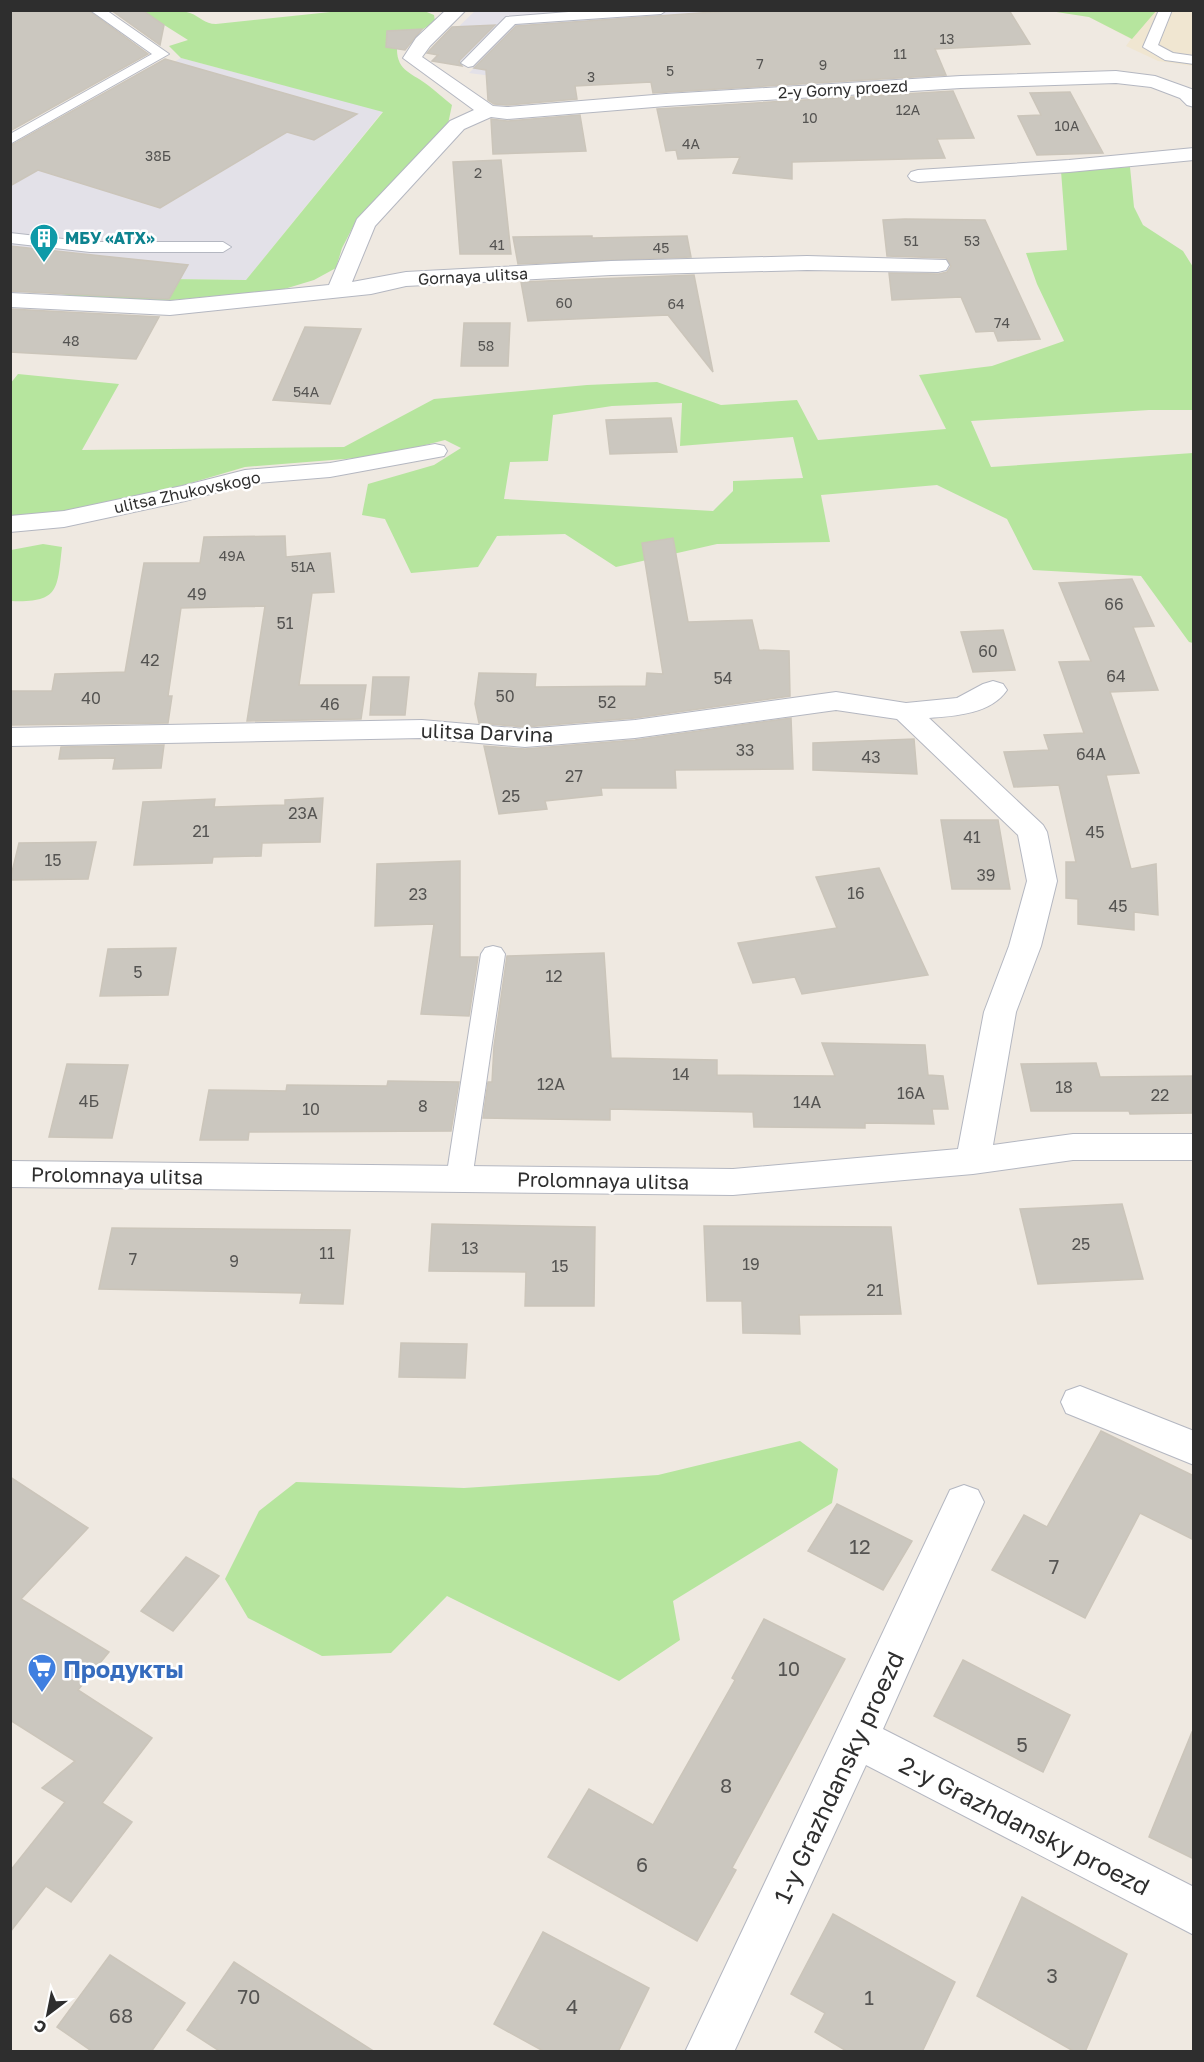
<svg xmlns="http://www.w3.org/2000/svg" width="1204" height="2062" font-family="'Golos Text',sans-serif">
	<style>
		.industrial { fill: #e3e1e8 }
		.education { fill: #f0e6d1 }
		.green { fill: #b6e59e; fill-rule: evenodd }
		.building { fill: #cbc7bf; stroke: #cbc5ba; stroke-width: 1.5 }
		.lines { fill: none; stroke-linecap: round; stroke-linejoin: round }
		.service-casing { stroke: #b4b7c1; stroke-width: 2 }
		.minor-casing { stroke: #b4b7c1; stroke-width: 2 }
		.service { fill: #fff; fill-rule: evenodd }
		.minor { fill: #fff; fill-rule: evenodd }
		.labels { text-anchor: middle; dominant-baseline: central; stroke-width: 5; stroke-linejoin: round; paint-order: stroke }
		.far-number-label { font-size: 14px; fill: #555452 }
		.far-street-label { font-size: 16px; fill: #2e2e2e; stroke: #fff }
		.far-culture-label { font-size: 16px; font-weight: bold; fill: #0d838f; stroke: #fff; text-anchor: start }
		.number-label { font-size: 16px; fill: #555452 }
		.street-label { font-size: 20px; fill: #2e2e2e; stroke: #fff }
		.near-number-label { font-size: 20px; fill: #555452 }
		.near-shop-label { font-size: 24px; font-weight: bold; fill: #366cbe; stroke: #fff; text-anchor: start }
		.near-street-label { font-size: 24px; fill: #2e2e2e; stroke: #fff }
	</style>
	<rect width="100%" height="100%" fill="#efe9e1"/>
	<g class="industrial">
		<path d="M475 11H807L499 77 469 73 474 68 431 61 437 55 430 54Z"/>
		<path d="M181 58 383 111 246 280 94 278 11 273 10 146 149 67 159 70Z"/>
	</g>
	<path class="education" d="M1050 11H1193V66L1158 61 1126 46 1131 39 1089 17Z"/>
	<g class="green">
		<path d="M422 10 434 15 435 21 397 47C396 72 413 73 429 86 437 92 444 99 452 105L448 124 355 223 342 248 336 268 314 280 281 290 173 300 97 299 11 287 94 278 246 280 383 112 181 58 169 46 188 40 142 11C158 11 175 8 190 13 201 17 204 24 216 24L340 11Z"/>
		<path d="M1050 11H1156L1132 39 1089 17Z"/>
		<path d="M1130 167 1134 207 1143 225 1183 251 1193 267V410H1149L971 421 991 467 1193 453V643L1189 642 1141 576 1033 570 1007 519 937 485 821 495 830 542 717 544 616 567 565 534 497 536 478 567 411 573 385 519 362 515 368 484 434 465 461 448 445 440 382 456 245 467 177 487 59 512 11 517 10 384 18 374 119 384 82 450 344 447 434 399 587 385 657 382 721 405 797 400 818 440 946 429 919 375 992 366 1064 341 1037 284 1026 253 1067 250 1061 171ZM682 403 680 446 793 437 803 478 733 481V491L713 511 504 499 510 462 548 461 553 415 612 406Z"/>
		<path d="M43 544 62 547C57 589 60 603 11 601V550Z"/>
		<path d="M800 1441 838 1469 832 1503 673 1601 680 1640 619 1681 447 1596 391 1653 322 1656 248 1618 225 1579 259 1511 296 1482 464 1488 658 1475Z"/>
	</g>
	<g class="building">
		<path d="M10 10H88L148 54 10 131Z"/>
		<path d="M111 10H142L164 25 160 45Z"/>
		<path d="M742 10H1009L1030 44 935 49 946 75 653 93 651 82 575 86 577 99 507 105 494 104 488 100 486 70 474 68 516 26Z"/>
		<path d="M495 25 459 61 462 66 432 61 438 55 427 53 452 27Z"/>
		<path d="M422 29 405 50 386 47 387 31Z"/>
		<path d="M165 59 357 114 314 140 287 132 160 208 38 170 10 186V146Z"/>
		<path d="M953 91 974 138 937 139 945 158 792 162V179L733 173 740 157 678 159 676 150 666 151 657 109Z"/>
		<path d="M1070 92 1103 153 1037 155 1018 116 1041 115 1030 93Z"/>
		<path d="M580 115 586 151 493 154 491 119 507 121Z"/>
		<path d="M501 160 511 254H460L453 162Z"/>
		<path d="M905 219 985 220 1040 339 998 341 994 331 976 332 961 297 892 300 889 273 939 274 947 272 951 266 946 258 887 256 883 220Z"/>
		<path d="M592 236V238L687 236 691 257 518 264 513 237Z"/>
		<path d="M10 246 102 256 188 265 169 299 10 291Z"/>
		<path d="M694 275 713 372 668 315 528 321 521 282Z"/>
		<path d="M10 309 159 317 136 359 10 352Z"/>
		<path d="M464 323H510L508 366H461Z"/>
		<path d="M305 327 361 329 330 404 273 400Z"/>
		<path d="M671 418 677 452 610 454 606 420Z"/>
		<path d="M285 536 286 557 330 553 334 592 312 593 299 685H366L361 719 247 721 265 606 181 608 168 696H172L168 723 10 725V691H52L55 674 125 672 144 563H200L204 537Z"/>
		<path d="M673 538 688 622 752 620 759 650 789 651 790 696 635 718 525 727 479 723 475 704 479 673 536 674 535 687 646 686 647 673 663 674 642 543Z"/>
		<path d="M1132 579 1154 626 1133 627 1158 690 1110 692 1139 773 1106 775 1131 869 1156 864 1158 915 1134 912V930L1078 924V899L1066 898V862H1076L1059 785 1014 787 1004 752 1049 750 1044 735 1084 733 1059 662 1091 661 1059 583Z"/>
		<path d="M1003 630 1015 670 973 672 961 632Z"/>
		<path d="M373 677H409L405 715H370Z"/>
		<path d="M791 718 793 769 675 770 676 788H601L602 795 545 801 547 809 499 814 484 746 525 749 635 740Z"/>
		<path d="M914 739 917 774 813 770V743Z"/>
		<path d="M164 745 161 768 113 769 115 758 59 759 61 747Z"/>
		<path d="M323 798 320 842 262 843 261 856 213 857 212 863 134 865 143 802 215 799 214 807 285 805V800Z"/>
		<path d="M941 820H998L1010 889H952Z"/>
		<path d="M96 842 88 879 10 880 19 843Z"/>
		<path d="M460 861V957H478L469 1016 421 1014 434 924 375 926 377 864Z"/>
		<path d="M879 868 928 975 802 994 795 977 753 983 738 943 837 928 816 877Z"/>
		<path d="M176 948 168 995 100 996 108 949Z"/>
		<path d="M604 953 611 1058 717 1060V1075L835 1076 822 1043 925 1045 928 1075 943 1076 948 1109H932L934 1124 865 1123V1128L754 1127 753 1112 610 1109V1120L483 1118 488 1082H492L494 1046 507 956Z"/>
		<path d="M1096 1063 1100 1077 1194 1076V1113L1130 1114 1129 1111H1031L1021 1064Z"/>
		<path d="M67 1064 128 1065 112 1138 49 1137Z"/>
		<path d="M388 1081 459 1082 451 1131 249 1132 248 1140H200L209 1090 286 1091 287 1085 387 1086Z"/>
		<path d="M1122 1204 1143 1279 1038 1284 1020 1209Z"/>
		<path d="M432 1224 595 1227 594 1306H525L526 1272 429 1271Z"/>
		<path d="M704 1226 891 1227 901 1314 799 1315 800 1334 743 1333 742 1301H707Z"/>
		<path d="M112 1228 350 1230 343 1304 300 1303 302 1293 99 1289Z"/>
		<path d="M401 1343 467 1344 465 1378 399 1377Z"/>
		<path d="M1101 1431 1194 1476V1540L1140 1513 1085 1618 992 1570 1024 1515 1047 1527Z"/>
		<path d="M10 1477 88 1528 21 1599 109 1652 78 1690 152 1738 102 1803 132 1822 71 1902 46 1886 10 1932V1871L65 1802 42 1788 75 1761 10 1720Z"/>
		<path d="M837 1504 912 1541 883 1590 808 1551Z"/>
		<path d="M186 1557 219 1576 173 1631 141 1611Z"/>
		<path d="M764 1619 845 1659 732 1868 736 1870 697 1941 548 1857 589 1789 653 1825 735 1680 732 1678Z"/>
		<path d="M963 1660 1070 1715 1043 1772 934 1716Z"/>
		<path d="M1192 1732 1194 1733V1859L1149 1837Z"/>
		<path d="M1022 1897 1127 1954 1085 2052H1075L977 1996Z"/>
		<path d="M833 1914 955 1982 922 2052H848L815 2032 825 2013 791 1994Z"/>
		<path d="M543 1932 649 1988 618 2052H545L494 2024Z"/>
		<path d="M110 1955 185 2003 151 2052H93L57 2027Z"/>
		<path d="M234 1962 375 2052H221L187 2030Z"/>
	</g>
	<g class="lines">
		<g class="service-casing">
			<g id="service">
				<path d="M90 10H106L169 54 10 144V134L152 54Z"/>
				<path d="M594 10H667L661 14 515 24 473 66 468 67 461 63 506 17Z"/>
				<path d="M1159 10H1172L1158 45 1173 53 1194 56V64L1165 60 1143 47Z"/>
				<path d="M10 233 90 242H223L231 247 223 252H90L10 243Z"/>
				<path d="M493 946 501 948 505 954 472 1179 468 1186 459 1189 450 1186 446 1179 481 954 485 948Z"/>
			</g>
		</g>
		<g class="minor-casing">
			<g id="minor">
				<path d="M446 10H466L430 46 422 57 493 106 507 107 666 94 961 76 1116 71 1155 76 1194 90V107L1187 105 1180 98 1151 87 1116 83 961 88 666 106 507 119 491 117 464 129 375 226 352 282 406 272 611 261 807 256 946 260 949 265 946 270 938 272 807 270 611 275 406 286 371 294 170 315 10 307V293L170 301 329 285 357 219 450 121 474 110 403 58 416 38Z"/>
				<path d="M1194 148V160L1069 172 918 182 911 180 908 176 911 172 918 170 1069 160Z"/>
				<path d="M435 444 444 446 447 451 444 456 330 477 246 484 185 501 64 527 10 532V516L64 511 182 486 245 470 330 463Z"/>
				<path d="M993 681 1003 684 1007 690C991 714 955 716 929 718L1043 825 1047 832 1057 881 1041 946 1016 1012 993 1145 1073 1134H1194V1160H1073L973 1174 733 1195 10 1187V1161L733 1169 958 1149 984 1012 1009 946 1027 881 1018 835 897 719 836 710 635 738 525 747 422 738 10 746V728L422 720 525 729 635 720 836 692 906 703 957 698 983 684Z"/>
				<path d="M1080 1386 1194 1431V1465L1066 1413 1061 1402 1066 1391Z"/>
				<path d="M964 1485 978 1490 984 1502 883 1729 1194 1887V1935L866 1765 734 2052H685L950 1490Z"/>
			</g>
		</g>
		<use href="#service" class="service"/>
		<use href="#minor" class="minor"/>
	</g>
	<defs>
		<g id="building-pin" transform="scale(1.5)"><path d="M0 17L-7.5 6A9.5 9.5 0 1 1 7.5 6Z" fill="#0f9aa8" stroke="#fff"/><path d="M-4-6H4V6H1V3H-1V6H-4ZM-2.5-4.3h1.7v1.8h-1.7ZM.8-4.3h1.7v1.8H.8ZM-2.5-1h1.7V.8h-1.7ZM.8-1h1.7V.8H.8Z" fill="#fff"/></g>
		<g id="supermarket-pin" transform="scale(1.5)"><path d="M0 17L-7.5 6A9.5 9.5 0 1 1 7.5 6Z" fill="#3f7fe0" stroke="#fff"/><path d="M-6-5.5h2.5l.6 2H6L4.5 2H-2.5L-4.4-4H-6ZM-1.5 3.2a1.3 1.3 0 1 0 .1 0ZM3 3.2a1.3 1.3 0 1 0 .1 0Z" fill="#fff"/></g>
	</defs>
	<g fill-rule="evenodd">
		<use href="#building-pin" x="44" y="238"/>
		<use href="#supermarket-pin" x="42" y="1668"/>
	</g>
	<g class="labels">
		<g class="far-number-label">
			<text x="947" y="38">13</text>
			<text x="900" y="53">11</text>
			<text x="760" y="63">7</text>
			<text x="823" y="64">9</text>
			<text x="670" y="70">5</text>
			<text x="591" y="76">3</text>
			<text x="908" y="109">12А</text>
			<text x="810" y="117">10</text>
			<text x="1067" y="125">10А</text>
			<text x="691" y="143">4А</text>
			<text x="158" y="155">38Б</text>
			<text x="478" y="172">2</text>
			<text x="911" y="240">51</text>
			<text x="972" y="240">53</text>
			<text x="497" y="244">41</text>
			<text x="661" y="247">45</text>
			<text x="564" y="302">60</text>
			<text x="676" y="303">64</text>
			<text x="1002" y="322">74</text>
			<text x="71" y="340">48</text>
			<text x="486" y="345">58</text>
			<text x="306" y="391">54А</text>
			<text x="232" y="555">49А</text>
			<text x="303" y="566">51А</text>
		</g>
		<g class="far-street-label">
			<text transform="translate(843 89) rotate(-3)">2-y Gorny proezd</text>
			<text transform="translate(473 276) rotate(-3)">Gornaya ulitsa</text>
			<text transform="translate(187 492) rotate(-12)">ulitsa Zhukovskogo</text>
		</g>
		<g class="far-culture-label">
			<text x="65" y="238">МБУ «АТХ»</text>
		</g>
		<g class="number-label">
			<text x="197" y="594">49</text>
			<text x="1114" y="604">66</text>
			<text x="285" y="623">51</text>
			<text x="988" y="651">60</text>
			<text x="150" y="660">42</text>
			<text x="1116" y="676">64</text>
			<text x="723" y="678">54</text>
			<text x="505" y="696">50</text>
			<text x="91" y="698">40</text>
			<text x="607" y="702">52</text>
			<text x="330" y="704">46</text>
			<text x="745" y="750">33</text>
			<text x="1091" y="754">64А</text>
			<text x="871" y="757">43</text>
			<text x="574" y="776">27</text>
			<text x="511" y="796">25</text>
			<text x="303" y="813">23А</text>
			<text x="201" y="831">21</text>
			<text x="1095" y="832">45</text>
			<text x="972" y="837">41</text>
			<text x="53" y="860">15</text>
			<text x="986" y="875">39</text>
			<text x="856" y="893">16</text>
			<text x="418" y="894">23</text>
			<text x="1118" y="906">45</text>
			<text x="138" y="972">5</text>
			<text x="554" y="976">12</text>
			<text x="681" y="1074">14</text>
			<text x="551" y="1084">12А</text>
			<text x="1064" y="1087">18</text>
			<text x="911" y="1093">16А</text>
			<text x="1160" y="1095">22</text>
			<text x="89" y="1101">4Б</text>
			<text x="807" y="1102">14А</text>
			<text x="423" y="1106">8</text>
			<text x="311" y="1109">10</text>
			<text x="1081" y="1244">25</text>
			<text x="470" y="1248">13</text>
			<text x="327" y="1253">11</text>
			<text x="133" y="1259">7</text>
			<text x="234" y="1261">9</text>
			<text x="751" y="1264">19</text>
			<text x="560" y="1266">15</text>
			<text x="875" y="1290">21</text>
		</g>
		<g class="street-label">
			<text transform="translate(487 732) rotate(2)">ulitsa Darvina</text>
			<text transform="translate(117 1175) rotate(1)">Prolomnaya ulitsa</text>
			<text transform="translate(603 1180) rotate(1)">Prolomnaya ulitsa</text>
		</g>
		<g class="near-number-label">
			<text x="860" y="1546">12</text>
			<text x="1054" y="1566">7</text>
			<text x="789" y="1668">10</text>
			<text x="1022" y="1744">5</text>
			<text x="726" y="1785">8</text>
			<text x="642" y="1864">6</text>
			<text x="1052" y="1975">3</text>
			<text x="249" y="1996">70</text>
			<text x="869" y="1997">1</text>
			<text x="572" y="2006">4</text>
			<text x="121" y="2015">68</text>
		</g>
		<g class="near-shop-label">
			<text x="63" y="1668">Продукты</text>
		</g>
		<g class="near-street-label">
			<text transform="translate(838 1777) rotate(-65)">1-y Grazhdansky proezd</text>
			<text transform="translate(1025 1825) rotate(27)">2-y Grazhdansky proezd</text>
		</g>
	</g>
	<rect width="1204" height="2062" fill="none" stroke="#2e2e2e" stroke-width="24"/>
	<g transform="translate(48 2014) rotate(212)" stroke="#ffffff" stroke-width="4.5" paint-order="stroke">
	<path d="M0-4.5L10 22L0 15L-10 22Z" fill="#2e2e2e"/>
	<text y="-9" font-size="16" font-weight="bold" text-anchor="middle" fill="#2e2e2e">С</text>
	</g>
</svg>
